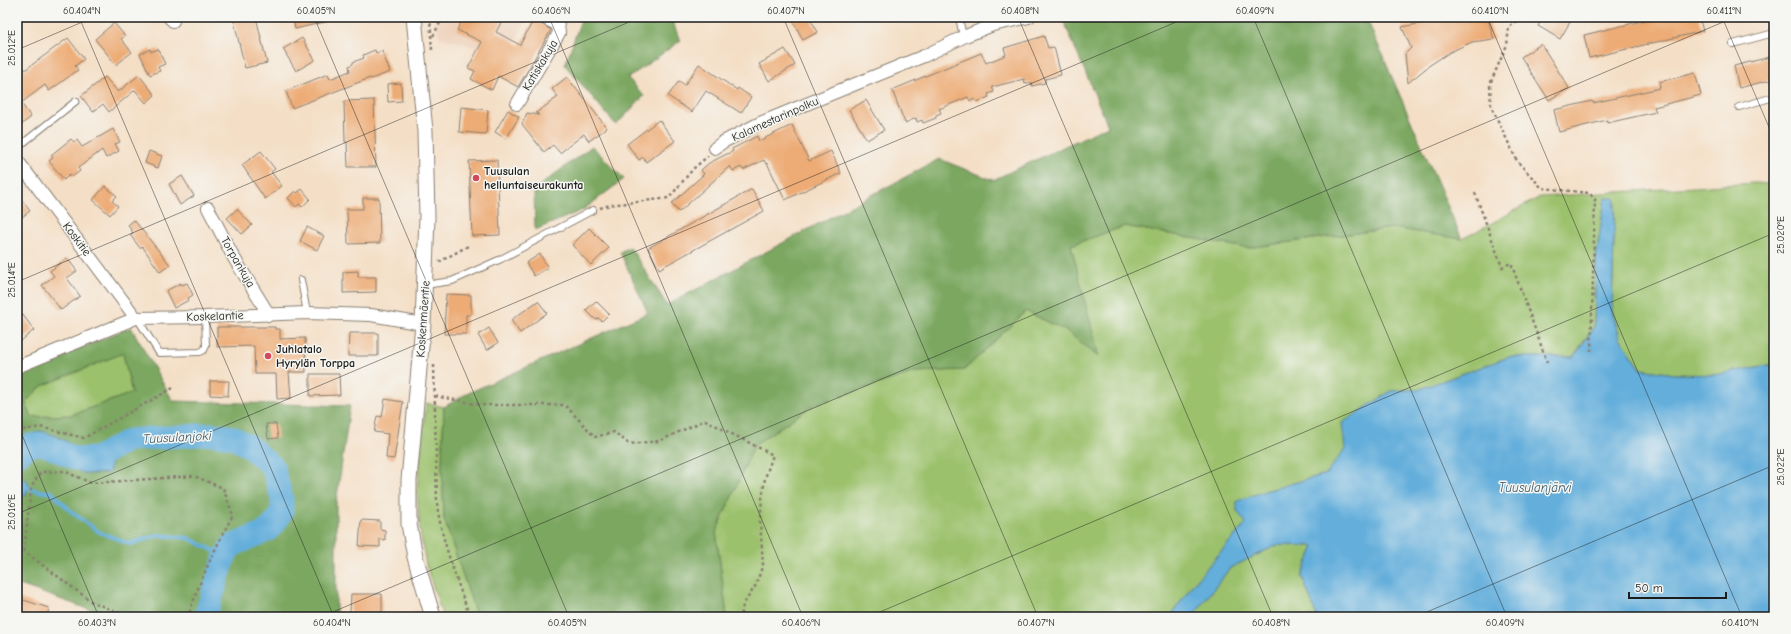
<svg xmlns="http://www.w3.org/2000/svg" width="1791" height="634" font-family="'Comic Neue',sans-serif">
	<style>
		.built { fill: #eed1ba }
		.green { fill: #9bc16c; stroke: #5c6e44 }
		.forest { fill: #7ca760; stroke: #4c623e; fill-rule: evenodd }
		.water { fill: #63aedb; stroke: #40657c }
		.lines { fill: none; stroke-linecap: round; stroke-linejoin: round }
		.stream { stroke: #63aedb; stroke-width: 4 }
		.river { stroke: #63aedb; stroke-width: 23 }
		.building { fill: #edab75 }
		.service-casing { stroke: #887e71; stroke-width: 8 }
		.minor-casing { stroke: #887e71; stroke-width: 14 }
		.tertiary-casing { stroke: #887e71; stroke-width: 17 }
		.path { stroke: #887e71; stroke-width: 2.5; stroke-dasharray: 3 3; stroke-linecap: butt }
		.service { stroke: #fff; stroke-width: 6 }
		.minor { stroke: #fff; stroke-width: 12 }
		.tertiary { stroke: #fff; stroke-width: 15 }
		.ticks { fill: none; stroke: #1c1c1c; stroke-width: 1; stroke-opacity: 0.45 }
		.poi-dot { fill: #d1495b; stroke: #f6f6f2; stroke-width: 1.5 }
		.labels { text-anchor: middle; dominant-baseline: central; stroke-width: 3; stroke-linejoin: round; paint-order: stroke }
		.street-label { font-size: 12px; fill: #1c1c1c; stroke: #f6f6f2 }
		.poi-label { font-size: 12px; font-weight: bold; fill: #1c1c1c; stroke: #f6f6f2; text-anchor: start }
		.water-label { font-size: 13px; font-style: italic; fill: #385668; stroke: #f6f6f2 }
		.neatline { fill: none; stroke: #1c1c1c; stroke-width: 1.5 }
		.ticks-label { font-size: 10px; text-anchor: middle; fill: #1c1c1c }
	</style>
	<rect width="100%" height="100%" fill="#f6f6f2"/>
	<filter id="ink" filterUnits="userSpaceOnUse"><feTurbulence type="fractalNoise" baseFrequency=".025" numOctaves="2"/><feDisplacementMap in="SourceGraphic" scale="8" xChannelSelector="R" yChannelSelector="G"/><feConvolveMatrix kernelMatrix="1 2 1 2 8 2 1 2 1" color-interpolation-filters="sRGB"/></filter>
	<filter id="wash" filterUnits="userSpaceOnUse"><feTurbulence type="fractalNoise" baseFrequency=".012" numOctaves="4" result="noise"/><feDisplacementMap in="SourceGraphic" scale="16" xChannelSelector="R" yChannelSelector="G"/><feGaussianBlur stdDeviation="0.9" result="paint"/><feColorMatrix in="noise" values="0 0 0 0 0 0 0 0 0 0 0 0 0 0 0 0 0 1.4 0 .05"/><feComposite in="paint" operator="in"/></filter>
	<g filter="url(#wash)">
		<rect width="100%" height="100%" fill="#f4dfc6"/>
		<path class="built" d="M434 17H526L528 18 507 56 439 37Z"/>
		<g class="green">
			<path d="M1755 183 1774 184V364L1714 375 1674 374 1641 369 1620 338 1612 311 1615 199 1605 198 1596 258 1594 327 1573 357H1509L1420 389 1391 391 1326 474 1265 491 1237 511 1246 523 1193 584 1170 617H727L716 532 755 444 815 404 915 372 964 370 1026 311 1068 332 1098 357 1071 245 1125 226 1247 248 1393 228 1462 239 1540 197Z"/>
			<path d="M123 353 132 393 71 415 32 417 25 402 42 386Z"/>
			<path d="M426 403 444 407 442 466 444 519 477 617H443L426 565 420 531 417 490Z"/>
			<path d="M1277 545 1314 546 1302 576 1317 617H1192L1230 568Z"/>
		</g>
		<g class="forest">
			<path d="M582 17H671L680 41 628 78 644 96 616 125 565 65Z"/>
			<path d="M1062 17H1366L1462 239 1393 228 1247 248 1125 226 1071 245 1099 357 1068 332 1026 311 964 370 915 372 815 404 755 444 716 532 727 617H477L444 519 442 466 444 407 466 394 648 313 620 252 630 247 667 305 939 159 993 180 1108 126Z"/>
			<path d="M592 146 624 179 583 210 535 230 534 190Z"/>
			<path d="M131 327 173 401 350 406 336 503V611L338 617H111L17 584V375ZM123 353 132 393 71 415 32 417 25 402 42 386Z"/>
		</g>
		<g class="water">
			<path d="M1605 198H1615L1612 311 1620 338 1641 369 1674 374 1714 375 1774 364V617H1317L1302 576 1314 546 1277 545 1230 568 1192 617H1170L1193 584 1246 523 1237 511V501L1265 491 1326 474 1345 449 1342 423 1391 391 1420 389 1509 357H1574L1594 327 1596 258Z"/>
			<path d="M40 431C57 435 68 441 81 453L99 451 111 462 109 473C102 473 91 475 84 473 67 468 53 443 36 451 29 454 23 466 17 471V444L24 437Z"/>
			<path d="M17 476 23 477 29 483 26 496 17 492Z"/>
		</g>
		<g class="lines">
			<path class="stream" d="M17 480C26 489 39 492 51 492L73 513 99 532 130 544 158 535 188 538 225 556"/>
			<path class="river" d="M17 456 30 445 43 444 76 459 96 458 129 440 211 434 232 437 249 446 273 467 282 499V511L276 522 267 531 231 546 225 556 205 617"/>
		</g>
		<g id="blocks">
			<g class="building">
				<path d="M233 17H256L267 63 245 68Z"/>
				<path d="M293 17H328L329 21 295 29Z"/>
				<path d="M464 17H504L496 32 520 45 534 19 551 30 518 87 498 76 492 90 471 79 475 71 468 68 482 42 457 30Z"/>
				<path d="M791 17H809L818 32 803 40Z"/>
				<path d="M1426 17H1487L1494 39 1472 42 1450 52 1430 65 1408 83 1405 54 1411 48 1402 27 1428 22Z"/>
				<path d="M1543 17H1573L1560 39 1538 26Z"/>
				<path d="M1658 17H1699L1703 31 1589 58 1584 35Z"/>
				<path d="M114 23 125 36 121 39 132 52 116 65 95 39Z"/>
				<path d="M1044 36 1048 48 1054 47 1061 75 1045 79V83L1032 86 1031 82 1025 84 1024 79 992 87 994 92 988 94 989 97 977 102 975 99 970 101 968 97 939 109 941 113 936 115V118L923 123 922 120 917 122 916 118 905 123 892 90 981 53 986 63 1006 55 1004 48Z"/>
				<path d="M68 38 84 59 75 66 78 70 49 91 45 85 21 103 31 117 17 128V59L25 70Z"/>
				<path d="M302 38 315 60 296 71 283 49Z"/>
				<path d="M1541 44 1569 88 1549 100 1521 57Z"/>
				<path d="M150 49 151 52 158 49 165 64 158 67 160 71 150 75 140 54Z"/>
				<path d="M785 49 795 65 769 81 759 64Z"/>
				<path d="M375 50 376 53 382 51 390 72 371 79 370 78 292 108 286 91 328 74 330 79 350 71 349 66 353 64V62L364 58 363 55Z"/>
				<path d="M1774 56V79L1739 88 1734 66Z"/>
				<path d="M699 64 737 90 738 88 751 97 741 113 706 91 692 112 668 96 679 81 685 85Z"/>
				<path d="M1695 73 1701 95 1654 107 1656 112 1607 123V120L1559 132 1554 110 1592 101 1593 103 1660 88 1659 82Z"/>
				<path d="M139 75 155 95 146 103 135 90 109 112 103 104 93 112 81 96 105 77 118 92Z"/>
				<path d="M567 77 607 128 589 141 584 134 560 153 553 145 544 152 522 124 527 113 539 115 536 113 558 97 552 89Z"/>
				<path d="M401 83 402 101 388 102 387 84Z"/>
				<path d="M374 100 376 167H348L347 142H345L344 101Z"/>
				<path d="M866 100 884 130 867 140 849 110Z"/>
				<path d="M461 107 488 110 486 134 459 132Z"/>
				<path d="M508 110 519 117 506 139 495 132Z"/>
				<path d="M659 120 675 141 646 162 643 157 639 160 627 144Z"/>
				<path d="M792 125 809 161 831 151 841 173 785 200 767 163 766 164 764 160 743 170 741 167 733 171 730 166 679 212 671 204 704 174 701 170 709 163 733 151 732 149 757 136 759 141Z"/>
				<path d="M113 129 120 142 115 144 119 151 106 158 102 150 78 168 80 171 72 177 70 174 64 180 49 161 53 158 51 155 71 139 74 142 77 140 82 147Z"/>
				<path d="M149 151 162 156 158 168 145 163Z"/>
				<path d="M261 151 275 169 271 172 282 186 265 199 242 165Z"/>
				<path d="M497 160 500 235 472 236 469 161Z"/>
				<path d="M182 176 194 196 180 205 169 184Z"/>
				<path d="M105 186 117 196 112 201 118 206 110 215 93 200Z"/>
				<path d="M302 189 310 199 302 207 299 204 296 207 288 198 295 191 297 193Z"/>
				<path d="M752 189 764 211 659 269 648 248Z"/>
				<path d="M17 193 30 211 17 221Z"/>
				<path d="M363 198H379L380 243 348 244 347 209H363Z"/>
				<path d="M237 209 252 225 242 234 227 218Z"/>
				<path d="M134 220 170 265 160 272 142 246 140 248 130 235 133 233 128 225Z"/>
				<path d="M307 227 324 236 317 250 300 241Z"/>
				<path d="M589 228 609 248 591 265 572 245Z"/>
				<path d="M540 254 548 268 534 276 526 263Z"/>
				<path d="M67 258 77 271 67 278 80 296 61 310 42 285 54 276 50 271Z"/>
				<path d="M358 271V277H376V292L343 293V272Z"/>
				<path d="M181 283 182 285 187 283 193 295 188 298 189 300 174 308 166 291Z"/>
				<path d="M446 294 471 295V315H466V334H444Z"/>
				<path d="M538 301 547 313 520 333 511 320Z"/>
				<path d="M596 301 609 314 602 321 598 318 596 320 586 310Z"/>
				<path d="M17 307 34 330 21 341 17 335Z"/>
				<path d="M217 327H275V329H280V339L305 338 306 372H289L291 398 277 399 276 374H255L254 346 217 347Z"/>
				<path d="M489 328 498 343 487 350 478 335Z"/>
				<path d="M349 333H378V356H348Z"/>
				<path d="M310 374H339L340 395 310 396Z"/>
				<path d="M210 381H229L228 396 210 395Z"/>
				<path d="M385 399 403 402 394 459 386 458 388 434 374 432 377 416 382 417Z"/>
				<path d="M266 424H276L278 438 268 439Z"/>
				<path d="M361 520 380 521V529L385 530V540L380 539V547L359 546Z"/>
				<path d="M351 594H382V613H350Z"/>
				<path d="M17 598 49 608 47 617H17Z"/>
			</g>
		</g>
	</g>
	<g filter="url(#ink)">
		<use href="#blocks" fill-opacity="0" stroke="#887e71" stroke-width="1"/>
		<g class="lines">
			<g class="service-casing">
				<g id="service">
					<path d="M959 17 963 37"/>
					<path d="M1733 44 1774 33"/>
					<path d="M1739 107 1774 97"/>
					<path d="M17 148 76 101"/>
					<path d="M301 280 307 313"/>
					<path d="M425 285 452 281 501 259 593 210"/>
					<path d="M137 318 159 353 200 352 204 350 206 346 205 317"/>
				</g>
			</g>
			<g class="minor-casing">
				<g id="minor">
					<path d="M169 17 173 21"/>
					<path d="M517 104 559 33 558 25 542 17"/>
					<path d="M715 148 723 142 760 123 924 56 963 37 993 25 1029 17"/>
					<path d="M17 160 136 318"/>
					<path d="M208 208 234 258 269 315"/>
					<path d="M17 367 136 318 205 317 307 313 371 315 423 324"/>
				</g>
			</g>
			<g class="tertiary-casing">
				<path id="tertiary" d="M414 17 425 131 427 217 423 324 409 480V524L415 557 433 617"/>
			</g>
			<g class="path">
				<path d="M430 17 432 50"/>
				<path d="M1522 17 1509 27 1507 45 1490 84 1491 106 1517 161 1542 188 1589 193 1595 199 1591 351"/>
				<path d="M433 36 443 17"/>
				<path d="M1475 193 1502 267 1511 263 1547 362"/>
				<path d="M600 208 610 205 669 198 693 169 708 156"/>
				<path d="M439 262 468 246"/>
				<path d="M434 365 437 504C442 543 457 580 470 617"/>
				<path d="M435 396 481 405H565L595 437 614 432 629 444 659 441 705 420 773 455 765 478 762 499 760 522 763 564 756 585 743 605 741 617"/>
				<path d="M17 431 40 427 84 438 173 388"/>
				<path d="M17 548 24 551 92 602 130 617"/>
				<path d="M24 551 31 489 34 482 41 472 64 471 91 483 194 476 223 488 233 515C215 548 199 582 188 617"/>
				<path d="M411 617 419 612"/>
			</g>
			<use href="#service" class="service"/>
			<use href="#minor" class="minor"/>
			<use href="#tertiary" class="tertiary"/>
		</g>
	</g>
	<path class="ticks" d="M79 17 334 617M314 17 569 617M549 17 803 617M783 17 1038 617M1018 17 1273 617M1253 17 1507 617M1487 17 1742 617M1722 17 1774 139M17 50 94 17M17 282 641 17M17 423 99 617M17 514 1188 17M321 617 1735 17M868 617 1774 233M1415 617 1774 465"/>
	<g class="poi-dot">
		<circle cx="476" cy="178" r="4"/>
		<circle cx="268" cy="356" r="4"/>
	</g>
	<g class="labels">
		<g class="street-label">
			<text transform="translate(540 65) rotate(-59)">Katiskakuja</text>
			<text transform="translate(775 119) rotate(-24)">Kalamestarinpolku</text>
			<text transform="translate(77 239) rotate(53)">Koskitie</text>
			<text transform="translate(238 262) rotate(60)">Torpankuja</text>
			<text transform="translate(215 316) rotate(-2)">Koskelantie</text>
			<text transform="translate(423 319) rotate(-86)">Koskenmäentie</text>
		</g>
		<g class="poi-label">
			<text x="484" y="171">Tuusulan<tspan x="484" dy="14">helluntaiseurakunta</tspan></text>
			<text x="276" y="349">Juhlatalo<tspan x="276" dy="14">Hyrylän Torppa</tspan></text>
		</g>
		<g class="water-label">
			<text transform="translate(177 437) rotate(-3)">Tuusulanjoki</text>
			<text x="1535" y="487">Tuusulanjärvi</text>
		</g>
	</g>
	<rect width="1791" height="634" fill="none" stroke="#f6f6f2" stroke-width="44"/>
	<path d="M1629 592v6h97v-6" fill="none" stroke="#1c1c1c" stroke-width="2"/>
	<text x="1635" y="592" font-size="12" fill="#1c1c1c" stroke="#f6f6f2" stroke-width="3" paint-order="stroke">50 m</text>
	<rect x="22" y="22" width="1747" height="590" class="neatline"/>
	<g class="ticks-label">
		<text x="82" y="14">60.404°N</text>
		<text x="316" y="14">60.405°N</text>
		<text x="551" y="14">60.406°N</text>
		<text x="786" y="14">60.407°N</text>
		<text x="1020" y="14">60.408°N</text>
		<text x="1255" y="14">60.409°N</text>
		<text x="1490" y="14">60.410°N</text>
		<text x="1724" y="14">60.411°N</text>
		<text transform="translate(11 48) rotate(-90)" y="4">25.012°E</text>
		<text transform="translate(1780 235) rotate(-90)" y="4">25.020°E</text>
		<text transform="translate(11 280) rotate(-90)" y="4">25.014°E</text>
		<text transform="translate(1780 467) rotate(-90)" y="4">25.022°E</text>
		<text transform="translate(11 512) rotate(-90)" y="4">25.016°E</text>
		<text x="97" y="626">60.403°N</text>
		<text x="332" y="626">60.404°N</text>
		<text x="567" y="626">60.405°N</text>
		<text x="801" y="626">60.406°N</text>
		<text x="1036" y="626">60.407°N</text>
		<text x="1271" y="626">60.408°N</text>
		<text x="1505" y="626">60.409°N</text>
		<text x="1740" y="626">60.410°N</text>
	</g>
</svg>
